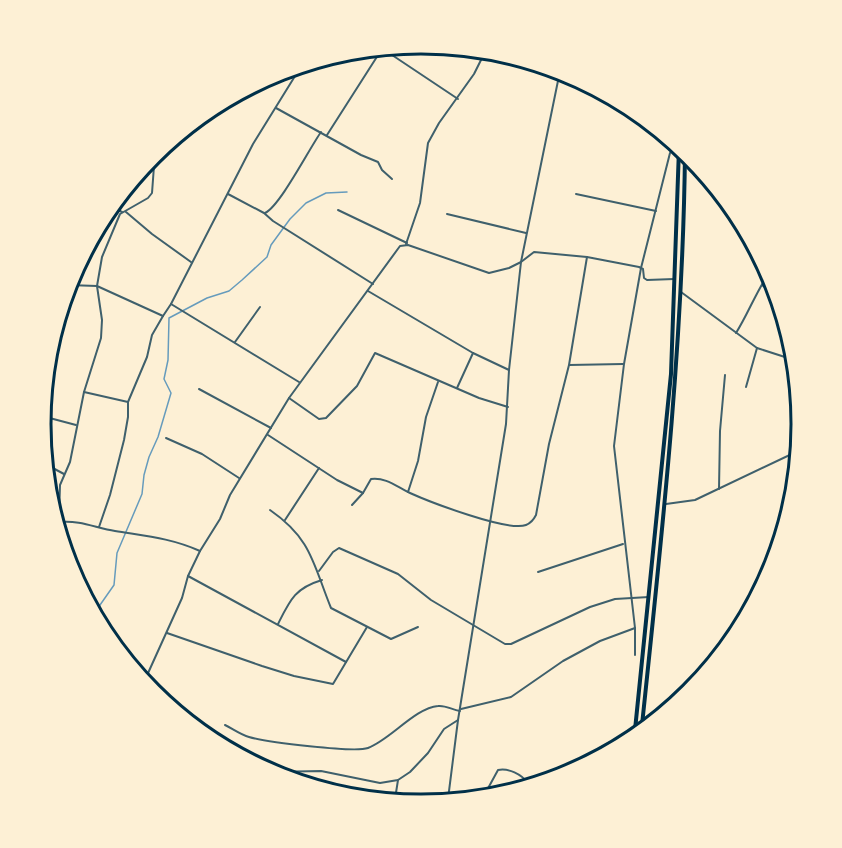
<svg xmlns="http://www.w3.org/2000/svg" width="842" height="848" font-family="Signika,sans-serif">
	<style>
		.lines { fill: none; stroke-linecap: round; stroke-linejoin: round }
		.stream { stroke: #669bbc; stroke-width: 1.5 }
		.minor { stroke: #3f606c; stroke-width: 2 }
		.primary { stroke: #003049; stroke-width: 4 }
		.rim { fill: none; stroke: #003049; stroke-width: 3 }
	</style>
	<rect width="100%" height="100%" fill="#fdf0d5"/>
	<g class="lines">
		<path class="stream" d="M97 611 100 605 114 585 117 553 142 494 144 475 149 457 158 437 171 393 164 379 168 360 169 318 207 298 229 291 242 280 267 257 271 245 290 219 306 203 326 193 347 192"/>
		<g class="minor">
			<path d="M386 51 458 99"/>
			<path d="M276 108 361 155 378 162 382 170 392 179"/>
			<path d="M327 135 380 52"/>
			<path d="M228 194 264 213 273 221 373 284"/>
			<path d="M576 194 656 211"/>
			<path d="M116 209 122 212"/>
			<path d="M338 210 407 243"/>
			<path d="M126 212 152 234 191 262"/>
			<path d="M265 213C280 206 309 149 321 132"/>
			<path d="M447 214 526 233"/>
			<path d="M406 244 420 203 428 143 439 123 474 74 483 56"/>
			<path d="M68 285 97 286 163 316 171 304 299 382"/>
			<path d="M762 285 776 296"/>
			<path d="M368 291 473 353 509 370"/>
			<path d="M681 292 757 348 788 358"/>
			<path d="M171 304 253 144 300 68"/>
			<path d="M736 333C748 314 756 292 769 273"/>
			<path d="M235 342 260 307"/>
			<path d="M569 365 623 364"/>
			<path d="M746 387 757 348"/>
			<path d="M457 388 473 353"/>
			<path d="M199 389 271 428"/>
			<path d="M84 392 128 402"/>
			<path d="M289 398 319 419 326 418 357 386 375 353 479 398 508 407"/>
			<path d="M42 416 76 425"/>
			<path d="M268 435 337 480 363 493"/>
			<path d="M166 438 202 454 239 478"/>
			<path d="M49 466 64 474"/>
			<path d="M719 489 720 431 725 375"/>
			<path d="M408 492 418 461 426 417 438 382"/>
			<path d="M666 504 695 500 796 452"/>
			<path d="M352 505 363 493 371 479C386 477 397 487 410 493 430 502 508 532 526 525 531 523 534 519 536 515L549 444 569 365 587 257"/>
			<path d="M270 510C312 539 313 564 331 608L391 639 418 627"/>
			<path d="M59 518 60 485 70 462 84 392 101 338 102 320 97 286 102 257 120 214 148 198 152 193 154 166 163 148"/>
			<path d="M285 520 319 468"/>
			<path d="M60 522C80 520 96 528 115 531 145 536 171 538 200 551"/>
			<path d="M99 527 110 495 124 440 128 417V402L147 357 152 335 163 316"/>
			<path d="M319 571 333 552 339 548 398 574 431 600 505 644H511L590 607 615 599 649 597"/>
			<path d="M538 572 623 544"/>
			<path d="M188 576 346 662"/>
			<path d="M278 624C290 600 295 588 322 580"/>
			<path d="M167 633 262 666 294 676 333 684 367 627"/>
			<path d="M635 655V628L614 446 624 364 641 268 670 153"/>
			<path d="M144 682 182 598 188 576 200 551 220 519 230 495 289 398 400 246 408 245 489 273 509 268 521 262 534 252 587 257 639 267 643 269 644 278 647 280 674 279"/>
			<path d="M461 709 511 697 563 661 600 641 635 628"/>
			<path d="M185 715 186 713"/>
			<path d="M225 725C233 729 241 735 249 737 266 742 354 753 368 748 390 740 415 708 438 706 446 705 452 710 460 711"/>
			<path d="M270 772 321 771 380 783 398 780 410 772 428 753 444 729 458 720"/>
			<path d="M486 792 498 770C509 768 521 774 528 783"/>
			<path d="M395 799 398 780"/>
			<path d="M448 799 458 720 506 424 509 370 521 262 560 71"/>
		</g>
		<g class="primary">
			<path d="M642 725C662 534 683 344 685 152"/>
			<path d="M635 730 671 374 679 148"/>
		</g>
	</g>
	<path d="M0 0H842V848H0ZM51 424a370 370 0 1 1 740 0a370 370 0 1 1-740 0Z" fill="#fdf0d5" fill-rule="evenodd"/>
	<path class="rim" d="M51 424a370 370 0 1 1 740 0a370 370 0 1 1-740 0Z"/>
</svg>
